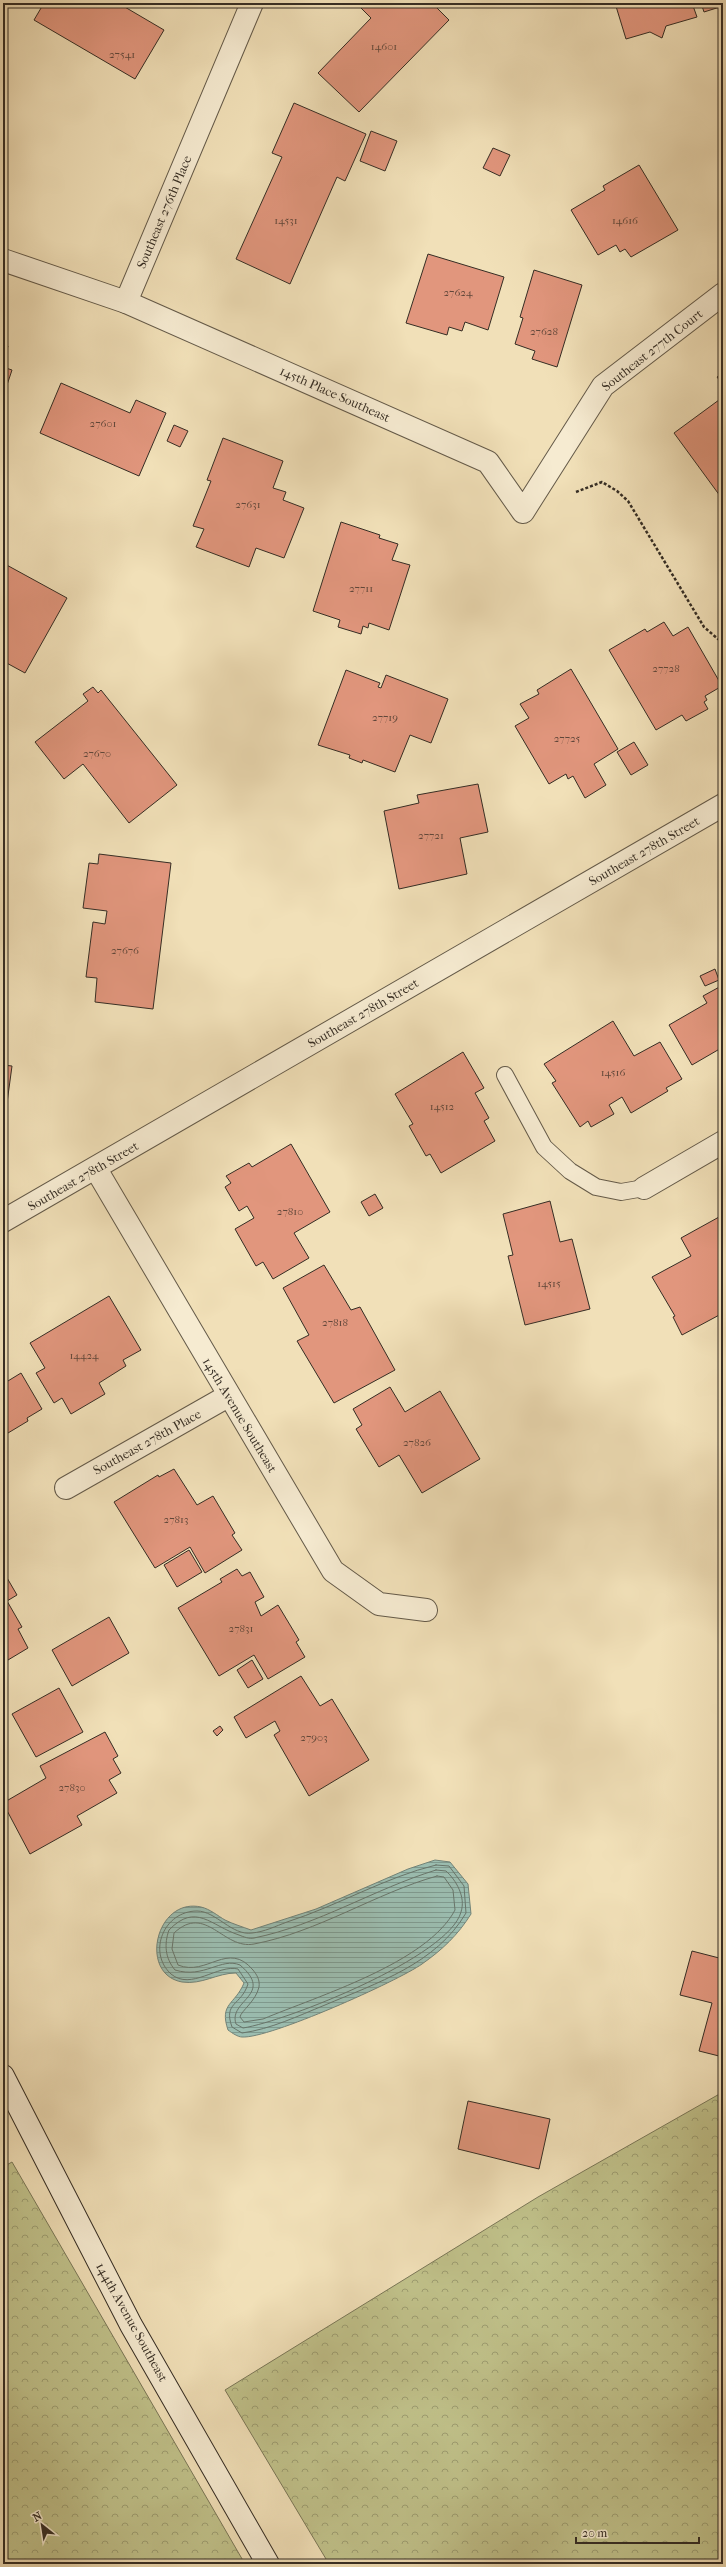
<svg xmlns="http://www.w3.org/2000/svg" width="726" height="2567" font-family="'IM FELL French Canon',serif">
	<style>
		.forest { fill: url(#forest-crowns); stroke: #7a7757 }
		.water { fill: url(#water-rules); stroke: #728378 }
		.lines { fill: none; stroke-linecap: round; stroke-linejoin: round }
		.shore { stroke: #68756a; stroke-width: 1 }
		.building { fill: #e1967d; stroke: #352d24 }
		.lane-casing { stroke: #645a49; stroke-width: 18 }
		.street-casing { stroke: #645a49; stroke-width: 24 }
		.secondary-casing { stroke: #352d24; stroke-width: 24 }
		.path { stroke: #352d24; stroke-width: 2.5; stroke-dasharray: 3 2; stroke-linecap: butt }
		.lane { stroke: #f6ebd1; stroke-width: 16 }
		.street { stroke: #f6ebd1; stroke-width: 22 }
		.secondary { stroke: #f6ebd1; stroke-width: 22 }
		.labels { text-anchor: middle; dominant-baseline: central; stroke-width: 3; stroke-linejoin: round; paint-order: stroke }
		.number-label { font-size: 11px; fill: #60473a }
		.street-label { font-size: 13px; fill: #352d24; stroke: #f6ebd1 }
	</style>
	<defs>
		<pattern id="forest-crowns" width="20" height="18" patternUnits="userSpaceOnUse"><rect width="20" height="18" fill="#c0c18a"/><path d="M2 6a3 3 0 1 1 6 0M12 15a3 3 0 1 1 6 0" fill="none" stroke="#9d9d71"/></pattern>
		<pattern id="water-rules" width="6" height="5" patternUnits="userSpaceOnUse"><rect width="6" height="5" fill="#9bbdb0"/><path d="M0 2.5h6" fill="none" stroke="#7f9a8f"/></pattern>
	</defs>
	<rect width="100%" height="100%" fill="#f1e0b8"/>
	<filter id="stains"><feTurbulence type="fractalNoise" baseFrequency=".005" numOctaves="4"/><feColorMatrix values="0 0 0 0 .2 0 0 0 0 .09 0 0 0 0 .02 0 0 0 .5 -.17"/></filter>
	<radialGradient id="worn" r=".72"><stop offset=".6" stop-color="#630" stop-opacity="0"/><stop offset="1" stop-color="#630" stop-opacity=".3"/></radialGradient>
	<g class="forest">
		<path d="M723 2092V2564H329L225 2390 538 2197Z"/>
		<path d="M12 2162 245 2564H3V2167Z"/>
	</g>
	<path class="water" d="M435 1860 450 1862 468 1884 471 1914C458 1935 442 1950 422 1964 398 1981 269 2039 242 2037 238 2037 232 2033 228 2030 219 2003 235 2005 244 1983L236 1973C217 1973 202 1985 182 1982 138 1974 156 1897 201 1907 210 1909 218 1916 225 1920 233 1924 243 1927 251 1930L316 1909 408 1869Z"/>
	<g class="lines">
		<g class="shore">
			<path d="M436 1865 449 1866 464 1886 466 1913C436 1964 377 1983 325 2005 298 2016 271 2029 242 2033L232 2027C223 2002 241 2006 248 1984L238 1969C218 1964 191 1991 171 1974 147 1952 164 1911 197 1911 216 1911 232 1936 252 1933 264 1932 276 1926 287 1922 337 1906 386 1877 436 1865Z"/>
			<path d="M436 1870 446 1871C456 1880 466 1897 461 1912 449 1957 287 2021 243 2028L236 2024C228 2000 275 1995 240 1965 221 1957 204 1979 175 1970 165 1958 164 1944 169 1930 196 1902 211 1926 239 1935 244 1937 249 1939 254 1938 318 1925 374 1889 436 1870Z"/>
			<path d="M437 1876 444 1877 453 1890 455 1910C427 1963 318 1996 263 2019L244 2022 240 2017C241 2011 256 2001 259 1987 260 1980 257 1975 253 1970 228 1940 207 1977 178 1965L172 1949 174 1933C206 1903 223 1950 254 1944 318 1932 376 1893 437 1876Z"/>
		</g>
	</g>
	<g class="building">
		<path d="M44 3H118L164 30 135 79 34 20Z"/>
		<path d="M356 3H432L449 20 359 112 318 73 371 18Z"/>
		<path d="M615 3H692L697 17 666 26 662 38 650 32 626 39Z"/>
		<path d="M701 3H723V6L704 12Z"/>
		<path d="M294 103 366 134 345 181 337 177 290 284 236 259 282 157 272 153Z"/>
		<path d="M371 131 397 141 385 171 360 161Z"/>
		<path d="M723 136V145L719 139Z"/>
		<path d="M493 148 510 155 500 176 483 168Z"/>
		<path d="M639 165 678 230 631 257 625 249 620 252 616 245 598 255 571 210 605 190 603 186Z"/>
		<path d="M428 254 504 277 488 330 465 322 462 331 449 327 447 335 406 323Z"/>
		<path d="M534 270 582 285 557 367 532 359 535 351 515 344 523 318 520 317Z"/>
		<path d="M3 344 8 346 3 363Z"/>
		<path d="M3 367 12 370 3 397Z"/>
		<path d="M723 373V385L717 377Z"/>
		<path d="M61 383 130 413 136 400 166 413 139 476 40 433Z"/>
		<path d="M723 397V500L674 433Z"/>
		<path d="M174 425 188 431 180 447 167 441Z"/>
		<path d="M223 438 283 461 273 488 286 492 283 500 304 508 284 558 256 548 249 567 196 547 204 529 193 526 211 481 207 480Z"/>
		<path d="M341 522 380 535 379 538 398 544 392 560 410 565 389 630 369 623 368 628 363 626 361 634 338 627 340 620 313 611Z"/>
		<path d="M3 563 67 598 25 673 3 661Z"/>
		<path d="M664 622 673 636 688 627 722 686 705 696 707 700 704 702 708 709 686 721 682 715 656 730 609 650 645 629 647 632Z"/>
		<path d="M571 669 618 749 594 764 606 785 585 798 573 776 568 779 566 774 549 784 515 726 529 718 520 704 539 694 537 690Z"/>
		<path d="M346 670 380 683 378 687 381 688 386 675 448 699 431 743 410 735 395 772 363 760 362 763 349 758 350 755 318 745Z"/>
		<path d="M93 687 98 693 101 690 177 785 129 823 83 764 64 779 35 742 88 701 83 694Z"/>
		<path d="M634 742 648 765 631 775 617 752Z"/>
		<path d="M478 784 488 832 460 838 467 874 399 889 384 811 419 803 417 795Z"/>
		<path d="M99 854 171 863 153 1009 95 1002 97 978 86 977 93 922 105 924 107 911 83 908 89 863 98 864Z"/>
		<path d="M715 969 719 980 705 986 700 976Z"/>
		<path d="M723 985V1047L692 1065 669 1025 707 1003 703 996Z"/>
		<path d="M613 1021 634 1056 660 1042 682 1079 666 1088 668 1091 631 1113 622 1097 609 1105 614 1114 591 1127 588 1121 580 1127 552 1083 556 1081 544 1064Z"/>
		<path d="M463 1052 484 1088 475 1093 489 1118 484 1121 495 1141 441 1173 430 1154 426 1156 409 1126 413 1124 395 1094Z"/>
		<path d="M3 1065 12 1066 4 1125H3Z"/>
		<path d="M291 1144 330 1212 294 1233 309 1258 273 1279 263 1262 256 1266 235 1229 254 1218 247 1206 239 1211 225 1187 231 1183 226 1176 249 1163 252 1167Z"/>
		<path d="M375 1194 383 1208 369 1216 361 1202Z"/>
		<path d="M550 1201 560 1242 572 1239 590 1309 525 1325 508 1256 513 1255 503 1214Z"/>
		<path d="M719 1217 723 1224V1313L682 1335 673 1317 675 1316 652 1277 691 1256 681 1238Z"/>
		<path d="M324 1265 351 1310 360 1307 395 1370 334 1403 297 1341 309 1335 283 1288Z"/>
		<path d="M109 1296 141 1350 123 1360 126 1366 99 1383 105 1394 71 1414 62 1398 54 1403 36 1373 45 1368 30 1343Z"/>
		<path d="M21 1373 42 1409 27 1418 28 1421 3 1436V1384Z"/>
		<path d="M390 1387 405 1412 440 1391 480 1459 422 1493 399 1455 379 1467 356 1429 362 1425 353 1409Z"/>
		<path d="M174 1469 197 1505 213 1496 235 1533 232 1535 242 1550 205 1573 190 1547 155 1568 114 1502 158 1475 159 1477Z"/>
		<path d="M189 1550 202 1572 177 1587 164 1565Z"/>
		<path d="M237 1569 242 1576 250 1572 264 1597 255 1602 261 1616 278 1605 299 1640 296 1642 305 1657 268 1679 254 1655 219 1676 178 1608 222 1582 220 1579Z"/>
		<path d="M3 1571 17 1595 7 1601 22 1627 18 1629 28 1648 3 1663Z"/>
		<path d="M109 1617 129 1653 72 1686 52 1650Z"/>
		<path d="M252 1660 263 1679 248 1688 237 1670Z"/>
		<path d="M301 1676 320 1706 332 1699 369 1760 309 1796 274 1735 280 1731 275 1721 246 1738 234 1717Z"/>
		<path d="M59 1688 83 1732 36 1757 12 1714Z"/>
		<path d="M220 1726 223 1730 217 1736 213 1731Z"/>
		<path d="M105 1732 118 1756 113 1759 121 1773 109 1780 117 1793 77 1816 82 1825 30 1854 3 1803 46 1778 40 1766Z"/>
		<path d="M692 1951 723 1959V2057L699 2051 712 2003 680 1995Z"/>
		<path d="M468 2101 550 2119 539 2169 458 2149Z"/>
	</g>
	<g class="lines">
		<g class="lane-casing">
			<path id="lane" d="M505 1075 544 1147 570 1171 596 1187 621 1192 644 1188"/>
		</g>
		<g class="street-casing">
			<g id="street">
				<path d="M3 260 126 302 252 3"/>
				<path d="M126 302 488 462 523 512 603 386 723 294"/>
				<path d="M96 1169 333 1571 379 1604 426 1610"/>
				<path d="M644 1188 723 1142"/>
				<path d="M3 1221 723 805"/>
				<path d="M66 1488 228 1396"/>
			</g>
		</g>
		<g class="secondary-casing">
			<path id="secondary" d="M3 2076 131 2325 268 2564"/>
		</g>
		<path class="path" d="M576 492 602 482 617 491 628 501 704 627 718 639H723"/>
		<use href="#lane" class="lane"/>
		<use href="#street" class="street"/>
		<use href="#secondary" class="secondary"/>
	</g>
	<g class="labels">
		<g class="number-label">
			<text x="384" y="46">14601</text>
			<text x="122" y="54">27541</text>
			<text x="286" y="220">14531</text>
			<text x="625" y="220">14616</text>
			<text x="458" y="292">27624</text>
			<text x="544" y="331">27628</text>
			<text x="103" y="423">27601</text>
			<text x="248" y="504">27631</text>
			<text x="361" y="588">27711</text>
			<text x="666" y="668">27728</text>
			<text x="385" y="717">27719</text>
			<text x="567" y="738">27725</text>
			<text x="97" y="753">27670</text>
			<text x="431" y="835">27721</text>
			<text x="125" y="950">27676</text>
			<text x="613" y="1072">14516</text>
			<text x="442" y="1106">14512</text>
			<text x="290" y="1211">27810</text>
			<text x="549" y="1283">14515</text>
			<text x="335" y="1322">27818</text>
			<text x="84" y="1355">14424</text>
			<text x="417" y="1442">27826</text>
			<text x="176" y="1519">27813</text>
			<text x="241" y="1628">27831</text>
			<text x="314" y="1737">27903</text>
			<text x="72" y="1787">27830</text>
		</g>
		<g class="street-label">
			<text transform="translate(164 212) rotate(-67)">Southeast 276th Place</text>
			<text transform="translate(652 350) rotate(-38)">Southeast 277th Court</text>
			<text transform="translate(335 394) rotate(24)">145th Place Southeast</text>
			<text transform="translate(644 851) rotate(-30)">Southeast 278th Street</text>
			<text transform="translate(363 1013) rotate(-30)">Southeast 278th Street</text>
			<text transform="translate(83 1176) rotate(-30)">Southeast 278th Street</text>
			<text transform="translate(240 1415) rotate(59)">145th Avenue Southeast</text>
			<text transform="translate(147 1442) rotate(-29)">Southeast 278th Place</text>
			<text transform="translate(132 2322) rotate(61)">144th Avenue Southeast</text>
		</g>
	</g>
	<rect width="726" height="2567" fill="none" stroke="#f1e0b8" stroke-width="16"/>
	<rect x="4" y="4" width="718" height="2559" fill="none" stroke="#352d24" stroke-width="2"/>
	<rect x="8" y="8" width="710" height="2551" fill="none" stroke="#352d24"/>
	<g transform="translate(42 2525) rotate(330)" stroke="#f6ebd1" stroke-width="3" paint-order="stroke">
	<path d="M0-3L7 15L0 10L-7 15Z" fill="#352d24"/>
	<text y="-6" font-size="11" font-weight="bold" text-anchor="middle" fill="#352d24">N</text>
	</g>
	<path d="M576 2537v6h123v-6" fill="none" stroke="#352d24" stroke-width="2"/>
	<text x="582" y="2537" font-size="12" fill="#352d24" stroke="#f6ebd1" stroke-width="3" paint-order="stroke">20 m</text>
	<rect width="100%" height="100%" filter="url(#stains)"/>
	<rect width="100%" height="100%" fill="url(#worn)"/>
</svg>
